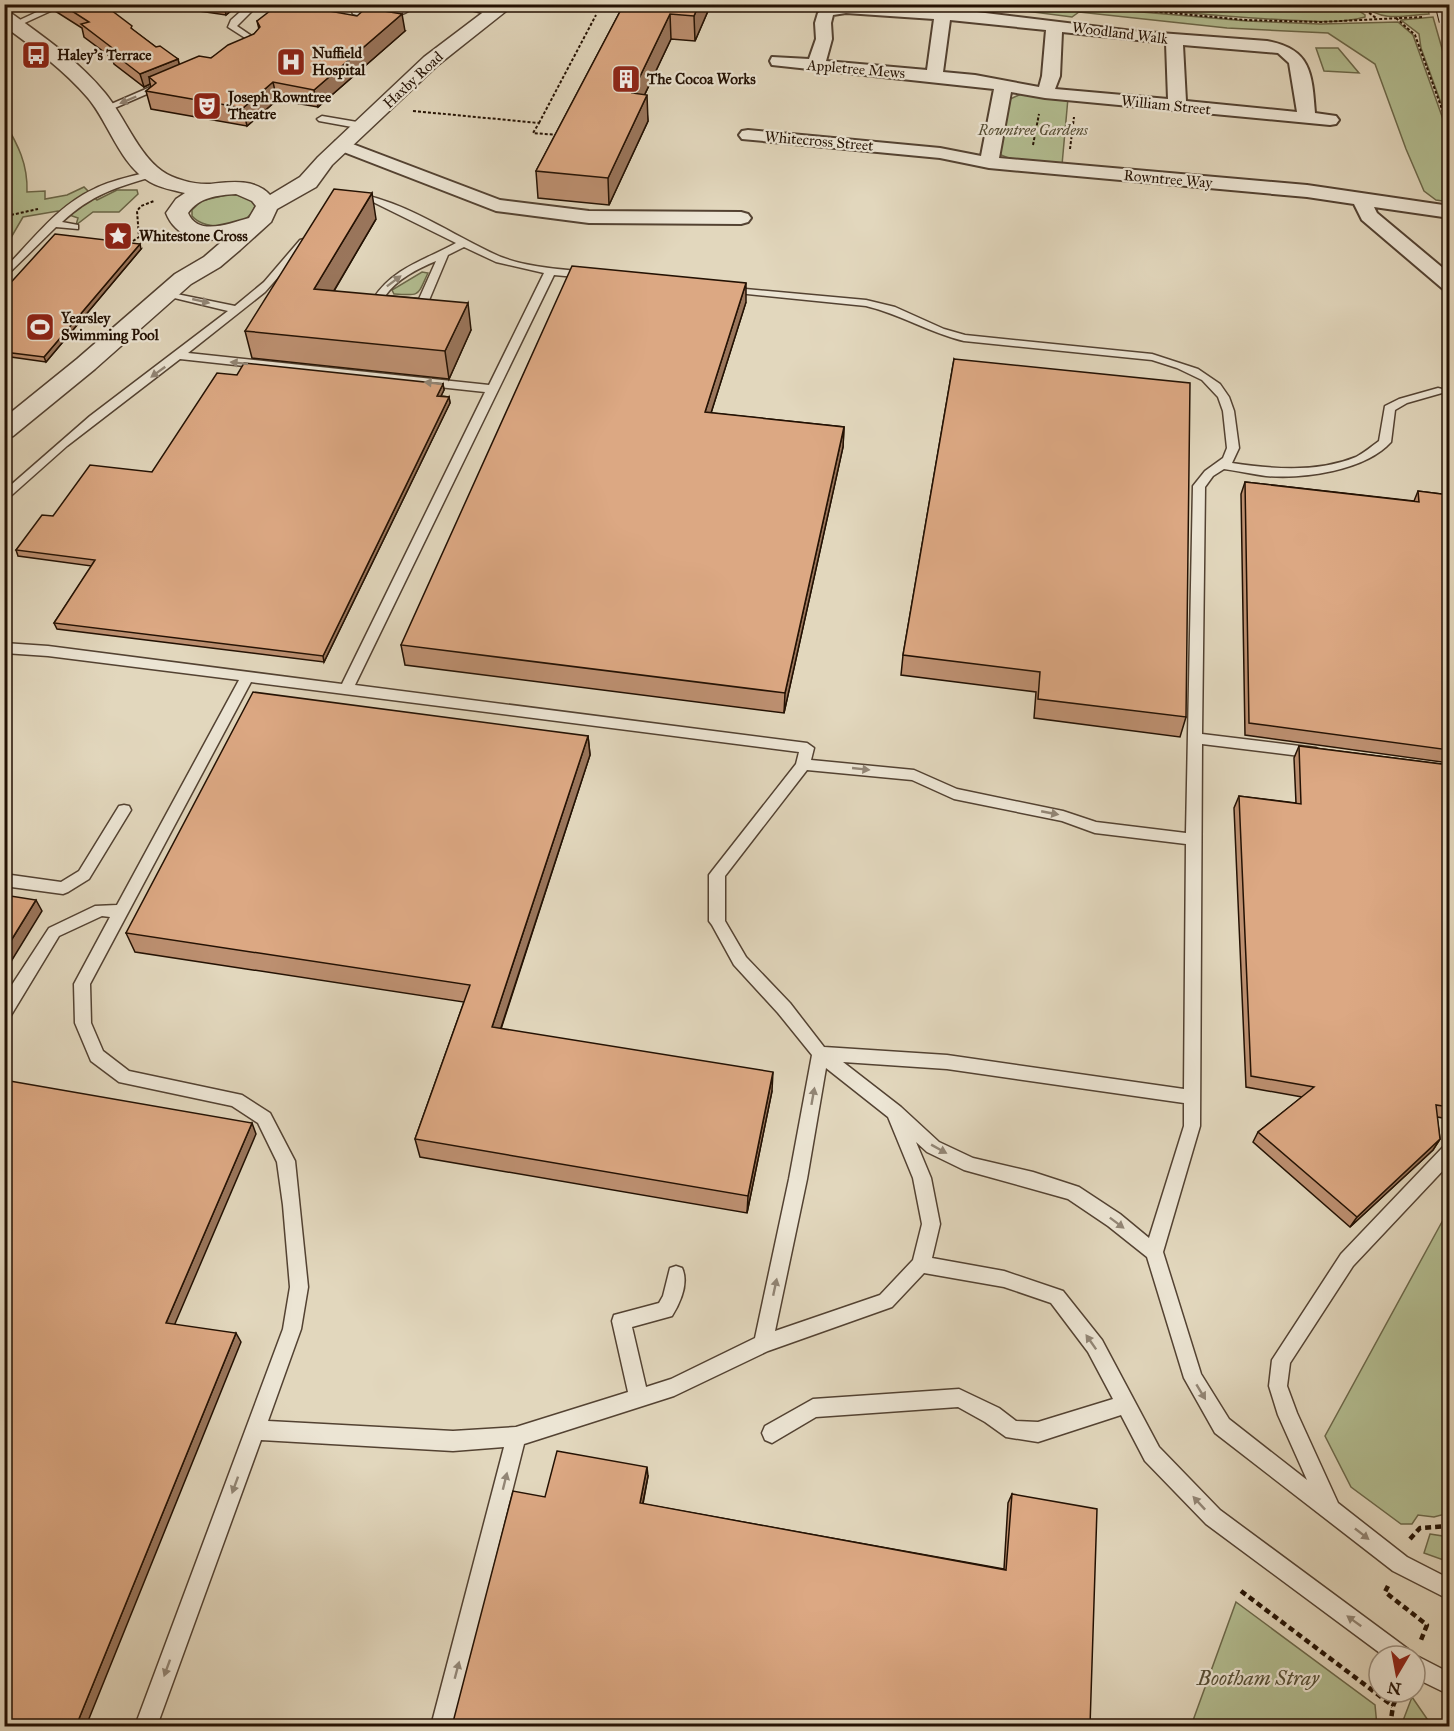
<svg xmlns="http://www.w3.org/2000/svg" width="1454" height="1731" font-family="'IM FELL Great Primer',serif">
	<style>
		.green { fill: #b3be92; stroke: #6b684a; stroke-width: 1.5 }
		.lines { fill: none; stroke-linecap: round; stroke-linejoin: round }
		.service-casing { stroke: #534232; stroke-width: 3 }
		.minor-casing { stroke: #534232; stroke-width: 4 }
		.tertiary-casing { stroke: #534232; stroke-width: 3 }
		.path-far1 { stroke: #231103; stroke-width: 2; stroke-dasharray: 3 2; stroke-linecap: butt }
		.path { stroke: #231103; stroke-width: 4.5; stroke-dasharray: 6 4; stroke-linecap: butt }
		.service { fill: #ece5d4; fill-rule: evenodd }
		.minor { fill: #ece5d4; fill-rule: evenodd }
		.tertiary { fill: #ece5d4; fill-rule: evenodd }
		.secondary-bridge-casing { stroke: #231103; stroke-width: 23; stroke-linecap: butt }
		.secondary-bridge { stroke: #ece5d4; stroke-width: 21 }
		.wall { fill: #bd9071; stroke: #231103; stroke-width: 1.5 }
		.shaded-wall { fill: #9a765c; stroke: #231103; stroke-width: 1.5 }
		.building { fill: #dca883; stroke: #231103; stroke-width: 1.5 }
		.oneway { fill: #928676 }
		.labels { text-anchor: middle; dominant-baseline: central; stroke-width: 4.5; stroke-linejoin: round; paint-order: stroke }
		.far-street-label { font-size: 15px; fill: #231103; stroke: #ece5d4 }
		.far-poi-label { font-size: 15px; font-weight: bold; fill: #231103; stroke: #ece5d4; text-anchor: start }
		.far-park-label { font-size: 15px; font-style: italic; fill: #554e35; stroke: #ece5d4 }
		.near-park-label { font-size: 21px; font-style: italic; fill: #554e35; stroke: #ece5d4 }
	</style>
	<rect width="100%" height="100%" fill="#e2d7bd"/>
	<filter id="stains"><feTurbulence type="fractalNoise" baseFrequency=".00333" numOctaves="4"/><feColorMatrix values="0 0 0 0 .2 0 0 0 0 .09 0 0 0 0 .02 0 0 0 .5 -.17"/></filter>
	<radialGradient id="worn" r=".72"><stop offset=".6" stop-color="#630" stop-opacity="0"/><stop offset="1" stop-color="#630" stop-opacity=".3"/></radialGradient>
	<g class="green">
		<path d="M980 5H1059L1247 21 1320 24 1398 22 1413 35 1449 136V202L1436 200 1424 191 1406 149 1375 64 1328 33 1227 28 1079 12 1072 17Z"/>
		<path d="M1094 5H1350L1365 15V17C1341 24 1311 21 1287 20 1222 17 1158 10 1094 5Z"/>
		<path d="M1364 5H1427L1429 14C1407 15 1381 23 1364 5Z"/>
		<path d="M1433 17 1449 73V125L1421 48 1419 34 1401 20Z"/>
		<path d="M1316 48H1338L1359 73 1324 71Z"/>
		<path d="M1021 94 1068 98 1062 165 1016 161 1001 155 999 150 1008 100Z"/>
		<path d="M4 121C18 145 28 164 27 192L45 191V199L67 195 84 187 97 200 117 190H137L138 194 119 212H93L76 225 78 218 58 211 23 217 5 248Z"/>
		<path d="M230 194C239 195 251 197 255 206 249 229 205 232 192 216V210L201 201Z"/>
		<path d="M422 272 428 273C417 296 421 296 394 294L392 290Z"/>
		<path d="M1449 1209V1513L1434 1517 1418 1515 1412 1524H1401L1351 1487 1325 1436Z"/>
		<path d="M1430 1534 1449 1537V1562L1424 1553Z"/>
		<path d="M1236 1602 1375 1705 1377 1726H1191Z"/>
		<path d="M1412 1697 1432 1726H1401Z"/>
	</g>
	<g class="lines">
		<g class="service-casing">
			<g id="service">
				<path d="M54 4H66L18 26 11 24Z"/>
				<path d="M249 4H259L237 26 262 43 251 51 247 48 253 43 228 27 231 20Z"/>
				<path d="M349 4H357L360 10C371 13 383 15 394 11 404 9 408 4 418 4 400 21 375 20 353 14Z"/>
				<path d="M447 4H466L499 13 495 16Z"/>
				<path d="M162 82 170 84 110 110 102 108Z"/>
				<path d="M322 116 363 123 368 126 363 129 319 121 317 119Z"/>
				<path d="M152 171 155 172V176C117 187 92 194 62 222L78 225V229L56 227 4 278V269C33 240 57 206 94 189 112 180 133 176 152 171Z"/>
				<path d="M354 193C406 201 453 236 501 257 527 267 559 269 587 272L592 275 587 278 554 275 355 685 807 743 814 748 811 760 914 770 957 789 1063 811 1096 822 1186 833 1193 486 1205 471 1223 458 1227 448 1223 411 1218 397 1202 380 1177 368 1152 360 964 341C930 333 900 314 866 306L728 292 724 291V287L866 300 895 307 944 329 965 335 1152 354 1198 369 1220 384 1229 397 1234 411 1239 448 1232 463C1272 469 1317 473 1356 457 1364 453 1372 446 1379 441L1385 406 1399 399 1438 388 1442 389V393L1407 403 1395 410 1391 442C1365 471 1303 479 1266 476 1252 474 1238 471 1224 469L1213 476 1205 487 1202 734 1316 748 1323 753 1316 758 1202 744 1200 1126 1163 1252 1201 1374 1229 1419 1307 1480 1278 1415 1269 1386 1272 1360 1341 1254 1444 1146 1450 1144V1163L1353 1266 1290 1363 1287 1386 1297 1413 1338 1503 1407 1557 1450 1579V1600L1393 1571 1215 1433 1184 1378 1147 1257 1108 1226 1068 1199 964 1170 927 1152 916 1142 931 1178 940 1224 932 1258 1004 1271 1063 1291 1102 1340 1159 1447 1220 1510 1408 1649 1412 1656H1384L1206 1524 1145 1461 1121 1415 1038 1442 1006 1437 985 1422 958 1407 816 1417 772 1443 765 1440 762 1433 765 1426 813 1399 959 1389 999 1408 1016 1421 1038 1422 1113 1399 1088 1352 1051 1303 1004 1287 924 1273 892 1307 768 1351 674 1396 524 1444 453 1726H431L504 1447 453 1451 261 1440 157 1726H135L283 1329 290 1287 283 1205 277 1162 258 1123 232 1106 119 1082 91 1061 75 1023 74 984 110 917 102 916 59 936 10 1017 4 1018V997L49 928 95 906 117 905 239 680 48 656 4 653V643L48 646 342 684 485 392 180 359 67 446 4 502V491L90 416 228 311 162 295V291L235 306 264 282 300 240 304 239 309 242 265 292 188 353 489 385 544 273 496 262 464 247 448 255 427 305 374 301 373 299C393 268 425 260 456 243L373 202 351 198 349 196ZM436 261 419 299 385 296C397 279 417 269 436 261ZM251 682 799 752 796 764 712 871 709 875V921L712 925 734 965 778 1013 812 1055 789 1179 755 1338 671 1379 646 1387 632 1327 672 1316C680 1303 689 1283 682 1268L676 1266 670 1268 663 1296 659 1303 614 1315 612 1321 628 1392 516 1427 453 1431 268 1421 301 1329 308 1287 295 1161 270 1113 242 1095 129 1071 103 1051 91 1023 90 984ZM807 770 912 780 954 799 1062 821 1095 833 1186 844 1184 1089 947 1055 824 1047 790 1003 746 957 725 921V876ZM843 1062 947 1069 1184 1103V1126L1149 1238 1120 1214 1079 1187 1033 1172 973 1158 939 1142 901 1107ZM826 1068 888 1117 913 1178 922 1224 913 1260 880 1295 775 1331 807 1179Z"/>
				<path d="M124 805 129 806 131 810 89 879 68 892 63 894 4 886V874L61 882 79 871 119 806Z"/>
				<path d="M1415 1655 1450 1673V1695L1415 1678Z"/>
			</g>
		</g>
		<g class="minor-casing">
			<g id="minor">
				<path d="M832 4 977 12 1133 31 1267 41C1311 49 1312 73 1315 113L1336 116 1339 120 1336 124 1330 125 1045 98 1011 92 999 158 1307 185 1450 206V218L1374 207 1377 213 1450 274V291L1443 289 1362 220 1354 204 1307 197 989 168 940 158 742 139 739 135 742 131 748 130 940 148 981 156 994 89 772 65 770 61 772 57 809 59 816 39 815 23 818 13ZM846 13 934 19 927 70 826 61 832 39 831 23 833 15ZM950 20 1046 30 1042 76 1039 87 975 75 943 72ZM1062 32 1166 43 1168 99 1055 89 1060 76ZM1183 45 1278 53 1289 63 1297 112 1186 101Z"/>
				<path d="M342 140 500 200 589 211 741 212 748 214 751 218 748 222 741 224 589 223 496 211 336 149 333 145 336 141Z"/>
			</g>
		</g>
		<g class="tertiary-casing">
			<path id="tertiary" d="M494 4H515L438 65 332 165 316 187 277 209 271 222 240 250 220 267 191 284 95 369 13 436 4 439V418L77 359 175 274 204 257 226 238C201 243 176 238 166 213L176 199 185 193C173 190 160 188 150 182 120 165 109 123 88 98 64 70 34 48 4 26V11L11 13C44 37 79 61 105 93 124 116 138 154 162 171 173 179 195 185 210 184 229 182 255 178 270 195L300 177 318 157 424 57ZM236 194 252 201 256 206 249 218C230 223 198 237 188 213 199 197 218 195 236 194Z"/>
		</g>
		<g class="path-far1">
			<path d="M1075 4 1246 20 1320 22 1422 17"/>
			<path d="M1357 4 1376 18"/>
			<path d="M1396 18 1415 35 1450 131"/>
			<path d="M413 111 539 123 533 133 558 135"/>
			<path d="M539 123 596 15"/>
			<path d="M1033 145 1039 114"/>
			<path d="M1070 149 1074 117"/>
			<path d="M4 180 11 218 4 239"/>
			<path d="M11 215 38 209"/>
			<path d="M113 241H133L139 237 137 211 141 206 154 201"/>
		</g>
		<g class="path">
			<path d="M1410 1539 1420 1528 1450 1526"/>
			<path d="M1388 1586 1385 1592 1427 1625 1421 1640"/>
			<path d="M1241 1591 1393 1706"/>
			<path d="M1390 1726 1393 1706 1399 1692"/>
		</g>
		<use href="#service" class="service"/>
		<use href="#minor" class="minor"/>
		<use href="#tertiary" class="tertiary"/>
		<g class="secondary-bridge-casing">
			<path id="secondary-bridge" d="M1446 4 1450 20"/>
		</g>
		<use href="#secondary-bridge" class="secondary-bridge"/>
	</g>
	<g class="wall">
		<path d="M53 4H103L133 30 156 47 178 59 179 65 211 58 254 34 259 29 257 21 405 31 318 107 277 100 247 126 151 109 146 91 151 87 150 84 144 87 114 64 112 58 84 37 82 28 55 11Z"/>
		<path d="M151 4H239L226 15Z"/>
		<path d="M624 4H711L695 41 671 39 645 94 648 121 609 205 538 198 536 171Z"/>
		<path d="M376 219 334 291 471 330 449 379 252 358 245 331Z"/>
		<path d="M141 249 46 362 4 356V290Z"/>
		<path d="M746 302 711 413 844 427 843 447 784 713 405 665 401 645Z"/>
		<path d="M954 359 1186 717 1180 737 1034 718 1036 692 901 675 903 655Z"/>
		<path d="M237 375 443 384 444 390 441 396 449 397 450 403 324 662 57 629 54 623 92 566 18 556 16 550 53 516 152 472Z"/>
		<path d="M1245 482 1414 501 1418 491 1449 495V763L1245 735 1241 494Z"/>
		<path d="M588 736 590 755 501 1029 772 1091 747 1213 420 1157 415 1139 464 1002 135 952 126 933Z"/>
		<path d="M1299 746 1449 765V1119L1437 1117 1440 1139 1433 1150 1350 1227 1253 1142 1258 1132 1302 1097 1246 1087 1234 808 1239 796 1296 803 1294 758Z"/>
		<path d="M648 1476 643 1504 1004 1569 1008 1503 1012 1494 1090 1726 545 1497Z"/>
	</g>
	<g class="shaded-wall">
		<path d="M224 4H239L226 15Z"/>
		<path d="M699 4H711L695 41 694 16Z"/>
		<path d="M402 14 405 31 318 107 314 90Z"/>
		<path d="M670 14 671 39 633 119 632 93Z"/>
		<path d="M178 59 181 72 149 77 150 84 144 87 140 74Z"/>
		<path d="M273 82 277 100 247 126 243 108Z"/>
		<path d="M647 95 648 121 609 205 608 178Z"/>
		<path d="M372 193 376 219 319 316 314 289Z"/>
		<path d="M140 244 141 249 46 362 44 357Z"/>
		<path d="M746 283V302L705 432V412Z"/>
		<path d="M468 303 471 330 449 379 445 351Z"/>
		<path d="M443 384 444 390 438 402 437 396Z"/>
		<path d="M449 397 450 403 324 662 323 656Z"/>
		<path d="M844 427 843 447 784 713 785 693Z"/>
		<path d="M588 736 590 755 495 1046 492 1027Z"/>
		<path d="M36 900 42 911 4 973V952Z"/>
		<path d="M773 1072 772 1091 747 1213 748 1196Z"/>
		<path d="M252 1123 256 1134 171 1333 166 1323Z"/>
		<path d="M1440 1139 1433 1150 1350 1227 1357 1217Z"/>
		<path d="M236 1333 241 1342 86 1726H76Z"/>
		<path d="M647 1467 648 1476 641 1512 640 1503Z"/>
	</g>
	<g class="building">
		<path d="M61 4H103L132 26 131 28 156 47 160 46 178 59 140 74 110 51 115 50 81 24 89 22Z"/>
		<path d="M279 4H290L357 16 366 8 402 14 314 90 273 82 243 108 146 91 156 83 149 77 199 56 211 58 228 45 254 34 260 27 257 21Z"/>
		<path d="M624 4H699L694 16 670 14 632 93 647 95 608 178 536 171Z"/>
		<path d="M334 189 372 193 314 289 468 303 445 351 245 331Z"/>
		<path d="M55 234 140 244 44 357 4 352V290Z"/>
		<path d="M572 266 746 283 705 412 844 427 785 693 401 645Z"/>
		<path d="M954 359 1190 383 1186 717 1038 699 1040 672 903 655Z"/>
		<path d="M244 363 443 384 437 396 449 397 323 656 54 623 95 560 16 550 42 515 53 516 90 465 152 472 217 373 237 375Z"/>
		<path d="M1245 482 1419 502 1418 491 1449 495V750L1249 723Z"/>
		<path d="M253 692 588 736 492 1027 773 1072 748 1196 415 1139 470 985 126 933Z"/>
		<path d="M1299 746 1449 765V1107L1436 1105 1440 1139 1357 1217 1258 1132 1314 1087 1251 1076 1239 796 1301 804Z"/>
		<path d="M4 895 36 900 4 952Z"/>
		<path d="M4 1080 252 1123 166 1323 236 1333 76 1726H4Z"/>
		<path d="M557 1451 647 1467 640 1503 1006 1570 1012 1494 1097 1509 1090 1726H452L513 1491 545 1497Z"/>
	</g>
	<defs><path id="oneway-solid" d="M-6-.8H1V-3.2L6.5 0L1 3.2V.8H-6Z" transform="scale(1.5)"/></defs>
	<g class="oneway">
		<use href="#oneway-solid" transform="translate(128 100) rotate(157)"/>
		<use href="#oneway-solid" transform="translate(394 281) rotate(-37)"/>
		<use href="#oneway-solid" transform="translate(201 301) rotate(13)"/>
		<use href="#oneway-solid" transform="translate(239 363) rotate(-174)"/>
		<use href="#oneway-solid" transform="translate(158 372) rotate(144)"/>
		<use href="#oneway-solid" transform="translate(433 383) rotate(-174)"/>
		<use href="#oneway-solid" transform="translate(861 769) rotate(6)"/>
		<use href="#oneway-solid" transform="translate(1050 813) rotate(11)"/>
		<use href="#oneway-solid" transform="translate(813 1096) rotate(-80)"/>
		<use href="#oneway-solid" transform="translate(939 1149) rotate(29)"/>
		<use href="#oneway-solid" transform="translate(1117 1223) rotate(37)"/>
		<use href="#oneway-solid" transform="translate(775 1287) rotate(-78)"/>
		<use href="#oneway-solid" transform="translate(1091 1342) rotate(-125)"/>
		<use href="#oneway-solid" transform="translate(1201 1392) rotate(59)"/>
		<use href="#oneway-solid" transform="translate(505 1481) rotate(-76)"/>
		<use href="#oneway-solid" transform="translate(235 1485) rotate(110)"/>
		<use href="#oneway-solid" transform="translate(1199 1503) rotate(-133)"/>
		<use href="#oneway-solid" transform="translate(1362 1534) rotate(38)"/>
		<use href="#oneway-solid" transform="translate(1354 1621) rotate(-144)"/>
		<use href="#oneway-solid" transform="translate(167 1668) rotate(110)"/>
		<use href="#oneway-solid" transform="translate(457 1670) rotate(-75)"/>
	</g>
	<defs>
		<g id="bus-square" transform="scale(1.5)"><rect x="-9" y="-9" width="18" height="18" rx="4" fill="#8f2418" stroke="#ece5d4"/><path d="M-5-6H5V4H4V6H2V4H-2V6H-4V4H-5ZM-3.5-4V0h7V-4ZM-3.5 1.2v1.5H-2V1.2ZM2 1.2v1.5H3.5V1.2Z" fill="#fff"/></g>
		<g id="hospital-square" transform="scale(1.5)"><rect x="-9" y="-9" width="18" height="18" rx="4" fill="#8f2418" stroke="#ece5d4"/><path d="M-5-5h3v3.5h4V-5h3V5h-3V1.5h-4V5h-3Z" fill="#fff"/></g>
		<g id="building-square" transform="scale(1.5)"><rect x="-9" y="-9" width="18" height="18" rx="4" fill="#8f2418" stroke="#ece5d4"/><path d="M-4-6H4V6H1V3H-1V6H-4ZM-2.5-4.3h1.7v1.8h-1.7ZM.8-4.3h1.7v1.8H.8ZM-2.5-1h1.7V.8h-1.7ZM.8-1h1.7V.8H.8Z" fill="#fff"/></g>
		<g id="theatre-square" transform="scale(1.5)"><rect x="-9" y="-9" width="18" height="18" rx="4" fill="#8f2418" stroke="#ece5d4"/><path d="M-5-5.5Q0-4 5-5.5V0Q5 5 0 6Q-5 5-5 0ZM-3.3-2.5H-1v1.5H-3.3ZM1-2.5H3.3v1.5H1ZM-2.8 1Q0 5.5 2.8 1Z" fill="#fff"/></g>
		<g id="sight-square" transform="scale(1.5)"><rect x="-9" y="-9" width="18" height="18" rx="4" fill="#8f2418" stroke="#ece5d4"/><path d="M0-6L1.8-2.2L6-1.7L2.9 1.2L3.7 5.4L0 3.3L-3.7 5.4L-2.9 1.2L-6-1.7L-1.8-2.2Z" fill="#fff"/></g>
		<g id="stadium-square" transform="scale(1.5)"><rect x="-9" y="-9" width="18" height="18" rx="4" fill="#8f2418" stroke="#ece5d4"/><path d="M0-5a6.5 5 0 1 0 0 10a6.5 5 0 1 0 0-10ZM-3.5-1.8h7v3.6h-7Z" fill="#fff"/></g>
	</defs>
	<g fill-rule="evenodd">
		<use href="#bus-square" x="36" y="55"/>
		<use href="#hospital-square" x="291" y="62"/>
		<use href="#building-square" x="626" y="79"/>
		<use href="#theatre-square" x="207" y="106"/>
		<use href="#sight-square" x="118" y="236"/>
		<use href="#stadium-square" x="40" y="327"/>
	</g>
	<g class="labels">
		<g class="far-street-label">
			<text transform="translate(1120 33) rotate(7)">Woodland Walk</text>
			<text transform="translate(856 69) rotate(5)">Appletree Mews</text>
			<text transform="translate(413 80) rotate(-43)">Haxby Road</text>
			<text transform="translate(1166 105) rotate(6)">William Street</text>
			<text transform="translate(819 141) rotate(5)">Whitecross Street</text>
			<text transform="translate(1168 179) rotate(5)">Rowntree Way</text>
		</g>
		<g class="far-poi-label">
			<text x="312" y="53">Nuffield<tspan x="312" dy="17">Hospital</tspan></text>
			<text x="57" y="55">Haley's Terrace</text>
			<text x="647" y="79">The Cocoa Works</text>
			<text x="228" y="97">Joseph Rowntree<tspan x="228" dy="17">Theatre</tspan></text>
			<text x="139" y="236">Whitestone Cross</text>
			<text x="61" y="318">Yearsley<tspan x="61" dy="17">Swimming Pool</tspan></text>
		</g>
		<g class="far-park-label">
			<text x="1033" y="130">Rowntree Gardens</text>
		</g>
		<g class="near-park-label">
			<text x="1258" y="1678">Bootham Stray</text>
		</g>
	</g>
	<rect width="1454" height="1731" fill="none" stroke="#e2d7bd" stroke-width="24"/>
	<rect x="6" y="6" width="1442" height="1719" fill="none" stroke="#231103" stroke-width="3"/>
	<rect x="12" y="12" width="1430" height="1707" fill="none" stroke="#231103" stroke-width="1.5"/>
	<g transform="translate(1397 1674) rotate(190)"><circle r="28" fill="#ece5d4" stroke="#9c9080" stroke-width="1.5"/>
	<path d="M0-4.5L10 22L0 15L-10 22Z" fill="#8f2418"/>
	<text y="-9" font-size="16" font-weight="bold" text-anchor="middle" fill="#231103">N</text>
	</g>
	<rect width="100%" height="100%" filter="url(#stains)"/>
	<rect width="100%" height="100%" fill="url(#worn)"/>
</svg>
